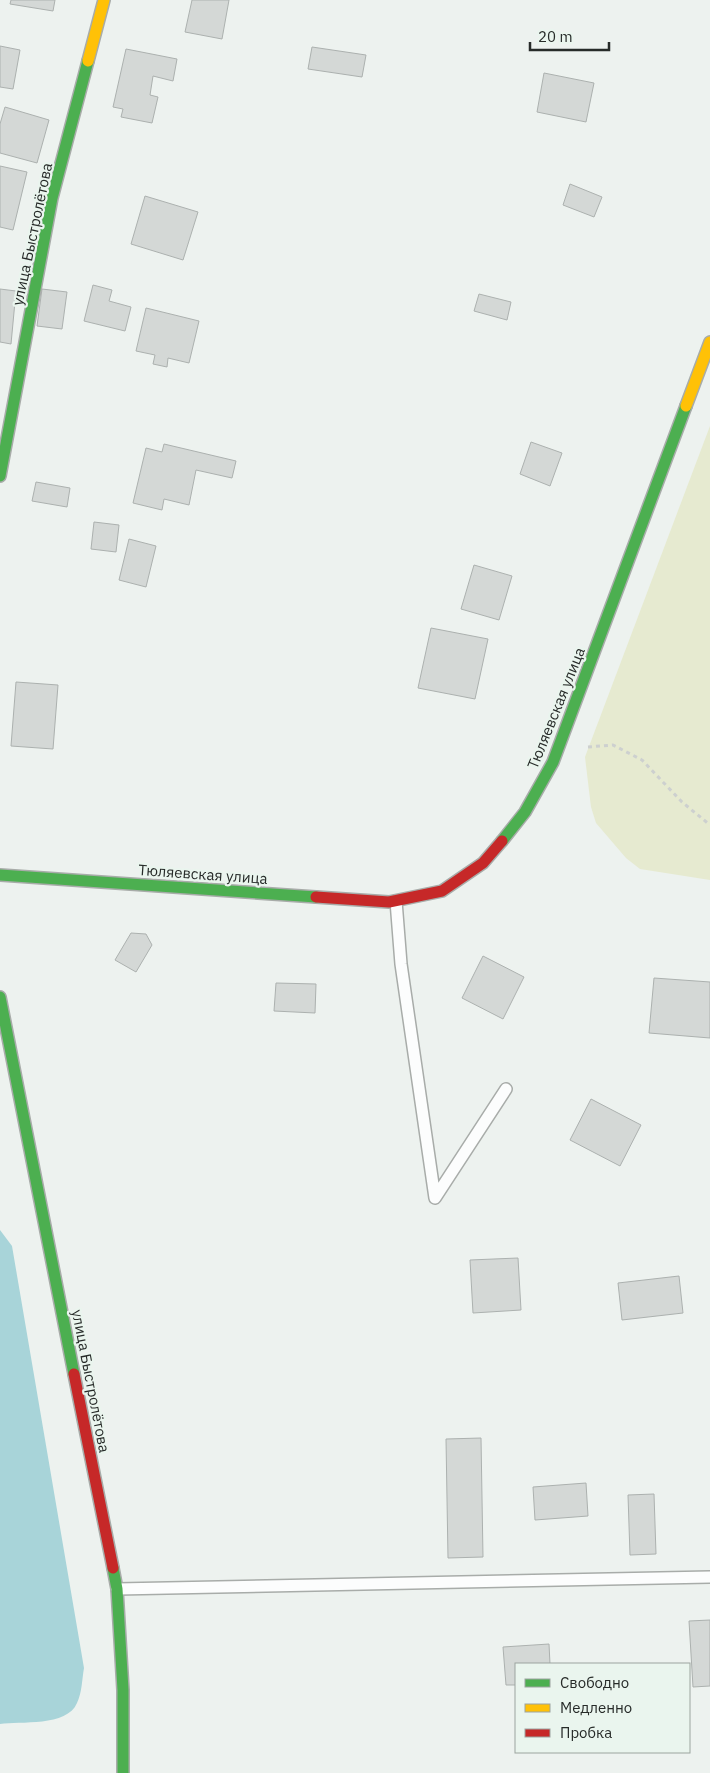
<svg xmlns="http://www.w3.org/2000/svg" width="710" height="1773" font-family="'IBM Plex Sans',sans-serif">
	<style>
		.green { fill: #e6ead0 }
		.water { fill: #a8d4d9 }
		.building { fill: #d4d8d6; stroke: #acb1af }
		.lines { fill: none; stroke-linecap: round; stroke-linejoin: round }
		.lane-casing { stroke: #a8aca9; stroke-width: 14 }
		.fast-casing { stroke: #a8aca9; stroke-width: 14 }
		.slow-casing { stroke: #a8aca9; stroke-width: 14 }
		.jam-casing { stroke: #a8aca9; stroke-width: 14 }
		.path { stroke: #cdd0cf; stroke-width: 3; stroke-dasharray: 4 4; stroke-linecap: butt }
		.lane { stroke: #fcfdfd; stroke-width: 11 }
		.fast { stroke: #4caf50; stroke-width: 11 }
		.slow { stroke: #ffc107; stroke-width: 11 }
		.jam { stroke: #c62828; stroke-width: 11 }
		.labels { text-anchor: middle; dominant-baseline: central; stroke-width: 4.5; stroke-linejoin: round; paint-order: stroke }
		.street-label { font-size: 15px; fill: #272b29; stroke: #eaf5ee }
	</style>
	<rect width="100%" height="100%" fill="#edf2ef"/>
	<path class="green" d="M710 426V880L640 869 626 858 596 823 591 807 585 757Z"/>
	<path class="water" d="M0 1230 12 1246 84 1668C82 1679 82 1693 77 1703 67 1727 20 1721 0 1724Z"/>
	<g class="building">
		<path d="M11 0H55L53 11 10 4Z"/>
		<path d="M192 0H229L222 39 185 32Z"/>
		<path d="M0 46 20 50 13 89 0 87Z"/>
		<path d="M312 47 366 55 362 77 308 69Z"/>
		<path d="M126 49 177 59 173 81 153 76 150 95 158 97 152 123 121 117 123 109 113 107Z"/>
		<path d="M544 73 594 83 586 122 537 112Z"/>
		<path d="M5 107 49 120 37 163 0 153V124Z"/>
		<path d="M0 166 27 172 13 230 0 227Z"/>
		<path d="M570 184 602 197 594 217 563 205Z"/>
		<path d="M145 196 198 212 183 260 131 244Z"/>
		<path d="M93 285 112 290 109 301 131 307 125 331 84 321Z"/>
		<path d="M0 289 16 291 11 344 0 342Z"/>
		<path d="M42 289 67 292 62 329 37 326Z"/>
		<path d="M479 294 511 302 507 320 474 311Z"/>
		<path d="M146 308 199 321 189 363 168 358 167 367 153 364 155 355 136 351Z"/>
		<path d="M531 442 562 453 550 486 520 474Z"/>
		<path d="M164 444 236 461 232 478 196 470 189 505 164 499 162 510 133 503 146 448 162 452Z"/>
		<path d="M36 482 70 488 67 507 32 501Z"/>
		<path d="M94 522 119 525 116 552 91 549Z"/>
		<path d="M129 539 156 546 146 587 119 580Z"/>
		<path d="M474 565 512 576 499 620 461 609Z"/>
		<path d="M431 628 488 639 475 699 418 688Z"/>
		<path d="M16 682 58 685 53 749 11 746Z"/>
		<path d="M131 933 146 934 152 945 136 972 115 960Z"/>
		<path d="M483 956 524 977 503 1019 462 998Z"/>
		<path d="M654 978 710 982V1038L649 1033Z"/>
		<path d="M276 983 316 984 315 1013 274 1011Z"/>
		<path d="M591 1099 641 1125 620 1166 570 1140Z"/>
		<path d="M518 1258 521 1310 473 1313 470 1260Z"/>
		<path d="M679 1276 683 1313 622 1320 618 1283Z"/>
		<path d="M481 1438 483 1557 448 1558 446 1439Z"/>
		<path d="M586 1483 588 1516 535 1520 533 1487Z"/>
		<path d="M654 1494 656 1554 630 1555 628 1495Z"/>
		<path d="M710 1620V1686L693 1687 689 1621Z"/>
		<path d="M549 1644 550 1664H516V1685H506L503 1647Z"/>
	</g>
	<g class="lines">
		<g class="lane-casing">
			<g id="lane">
				<path d="M396 901 401 964 435 1198 506 1089"/>
				<path d="M117 1589 710 1577"/>
			</g>
		</g>
		<g class="fast-casing">
			<g id="fast">
				<path d="M0 476 52 198 88 61"/>
				<path d="M502 841 525 812 553 762 686 406"/>
				<path d="M0 875 316 897"/>
				<path d="M0 997 74 1374"/>
				<path d="M113 1568 117 1589 123 1690V1773"/>
			</g>
		</g>
		<g class="slow-casing">
			<g id="slow">
				<path d="M88 61 104 0"/>
				<path d="M686 406 710 342"/>
			</g>
		</g>
		<g class="jam-casing">
			<g id="jam">
				<path d="M316 897 389 902 442 891 483 863 502 841"/>
				<path d="M74 1374 113 1568"/>
			</g>
		</g>
		<path class="path" d="M588 747 613 745 642 760 682 802 710 825"/>
		<use href="#lane" class="lane"/>
		<use href="#fast" class="fast"/>
		<use href="#slow" class="slow"/>
		<use href="#jam" class="jam"/>
	</g>
	<g class="labels">
		<g class="street-label">
			<text transform="translate(32 234) rotate(-78)">улица Быстролётова</text>
			<text transform="translate(556 708) rotate(-68)">Тюляевская улица</text>
			<text transform="translate(203 874) rotate(4)">Тюляевская улица</text>
			<text transform="translate(91 1381) rotate(79)">улица Быстролётова</text>
		</g>
	</g>
	<rect x="515" y="1663" width="175" height="90" fill="#eaf5ee" stroke="#9ca49f"/>
	<rect x="525" y="1679" width="25" height="8" fill="#4caf50" stroke="#9ca49f"/>
	<text x="560" y="1688" font-size="15" fill="#272b29">Свободно</text>
	<rect x="525" y="1704" width="25" height="8" fill="#ffc107" stroke="#9ca49f"/>
	<text x="560" y="1713" font-size="15" fill="#272b29">Медленно</text>
	<rect x="525" y="1729" width="25" height="8" fill="#c62828" stroke="#9ca49f"/>
	<text x="560" y="1738" font-size="15" fill="#272b29">Пробка</text>
	<path d="M530 42v8h79v-8" fill="none" stroke="#272b29" stroke-width="2.5"/>
	<text x="538" y="42" font-size="15" fill="#272b29" stroke="#eaf5ee" stroke-width="4" paint-order="stroke">20 m</text>
</svg>
